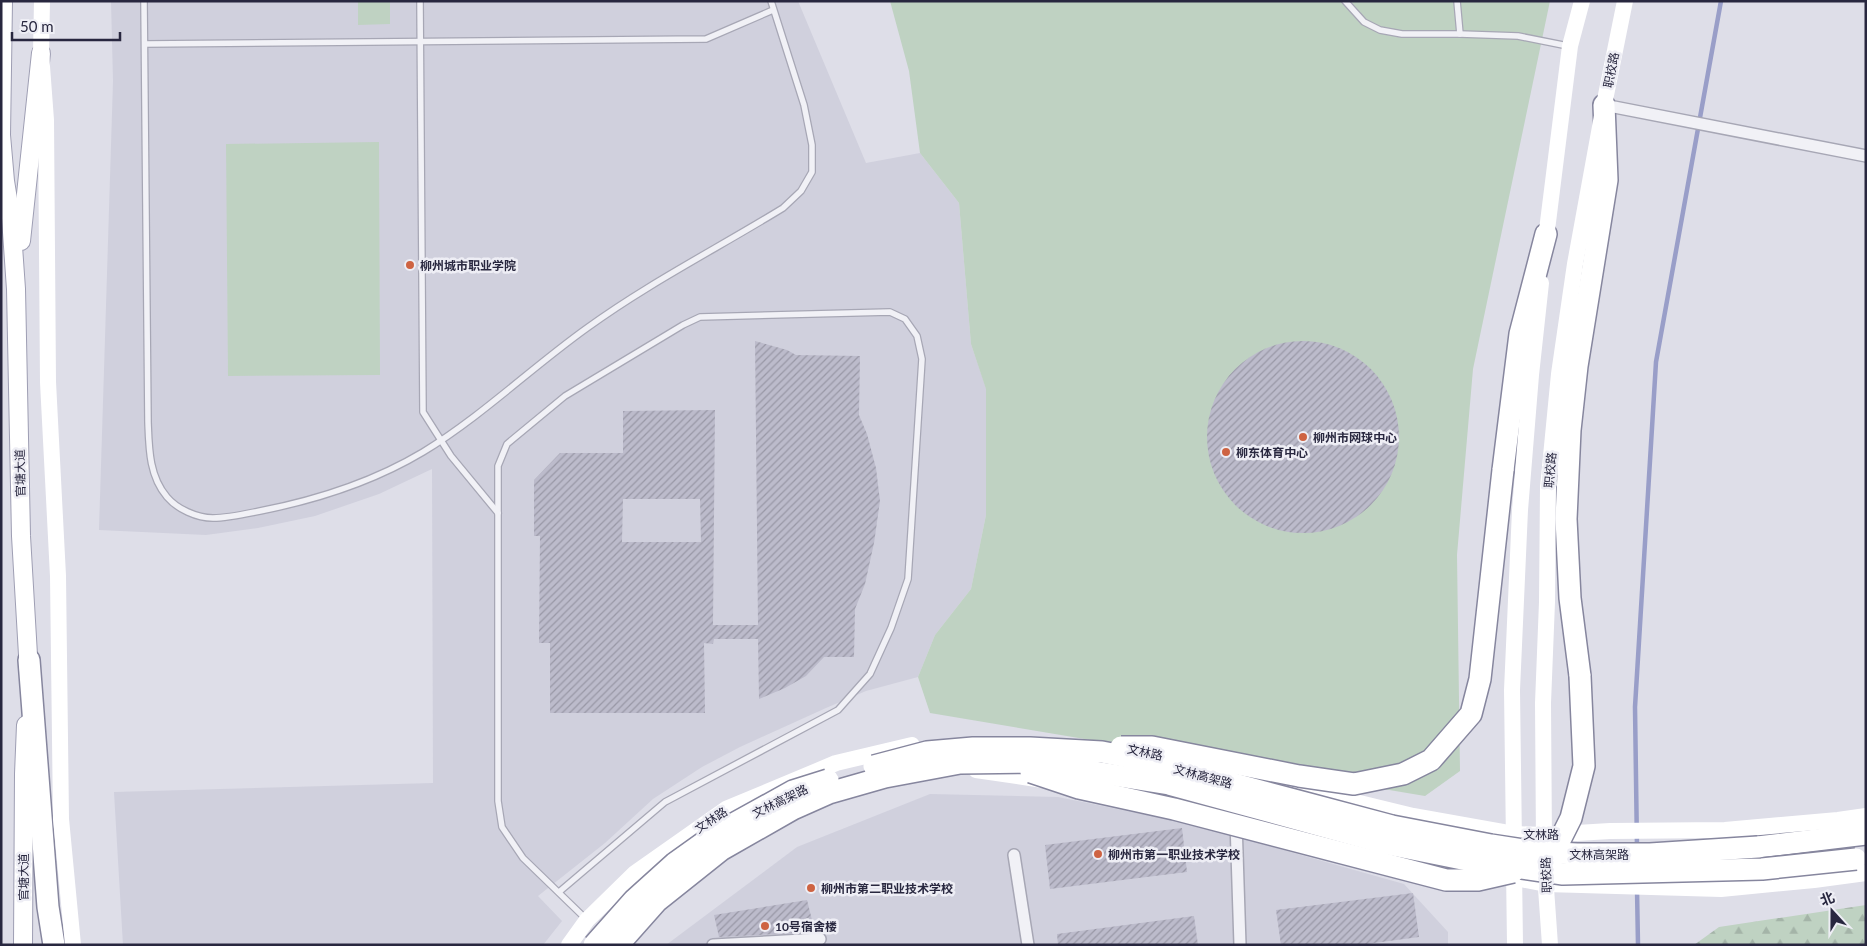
<svg xmlns="http://www.w3.org/2000/svg" width="1867" height="946" font-family="Lato,'Noto Sans SC',sans-serif">
	<style>
		.built { fill: #d0d0dd }
		.green { fill: #bfd2c2 }
		.forest { fill: url(#forest-firs) }
		.lines { fill: none; stroke-linecap: round; stroke-linejoin: round }
		.stream { stroke: #999ec8; stroke-width: 4.5 }
		.building { fill: url(#building-hatch); fill-rule: evenodd }
		.lane-casing { stroke: #a7a7b5; stroke-width: 8 }
		.street-casing { stroke: #a7a7b5; stroke-width: 14 }
		.primary-casing { stroke: #9e9eb3; stroke-width: 20 }
		.highway-casing { stroke: #86869e; stroke-width: 24 }
		.lane { stroke: #f1f1f6; stroke-width: 5.5 }
		.street { stroke: #f1f1f6; stroke-width: 11 }
		.secondary { stroke: #fff; stroke-width: 16 }
		.primary { stroke: #fff; stroke-width: 18 }
		.highway { stroke: #fff; stroke-width: 21 }
		.highway-bridge-casing { stroke: #86869e; stroke-width: 24; stroke-linecap: butt }
		.highway-bridge { stroke: #fff; stroke-width: 21 }
		.poi-dot { fill: #ce6342; stroke: #eeeef5; stroke-width: 2 }
		.labels { text-anchor: middle; dominant-baseline: central; stroke-width: 5; stroke-linejoin: round; paint-order: stroke }
		.street-label { font-size: 12px; fill: #28273f; stroke: #eeeef5 }
		.poi-label { font-size: 12px; font-weight: bold; fill: #28273f; stroke: #eeeef5; text-anchor: start }
	</style>
	<defs>
		<pattern id="forest-firs" width="22" height="20" patternUnits="userSpaceOnUse" patternTransform="scale(1.25)"><rect width="22" height="20" fill="#bfd2c2"/><path d="M5 1l3.5 6h-7zM16 11l3.5 6h-7z" fill="#a4b4a8"/></pattern>
		<pattern id="building-hatch" width="6" height="6" patternUnits="userSpaceOnUse" patternTransform="scale(1.25)"><rect width="6" height="6" fill="#bcbbcb"/><path d="M-1 1l2-2M0 6l6-6M5 7l2-2" fill="none" stroke="#9998a6"/></pattern>
	</defs>
	<rect width="100%" height="100%" fill="#dedee8"/>
	<g class="built">
		<path d="M111 1H798L866 163 920 153 959 203 971 344 986 388V515L971 589 935 635 918 677 866 691 826 708 740 747 702 767 653 799 605 843 538 896 562 921 543 945H123L114 792 433 783 432 469 379 494 315 516 258 528 206 535 99 530 113 81Z"/>
		<path d="M930 794 1058 797 1191 824 1404 884 1448 932V945H666L797 847Z"/>
	</g>
	<g class="green">
		<path d="M358 1H390V24L358 25Z"/>
		<path d="M890 1H1550L1473 369 1457 555 1460 771 1425 796 930 713 918 677 935 635 971 589 986 515V389L971 344 959 203 920 153 909 71Z"/>
		<path d="M379 142 380 375 228 376 226 144Z"/>
	</g>
	<path class="forest" d="M1866 905V945H1694L1719 927Z"/>
	<g class="lines">
		<g class="stream">
			<path d="M1637 848 1635 707 1656 362 1721 1"/>
			<path d="M1637 889 1638 945"/>
		</g>
	</g>
	<g class="building">
		<path d="M755 341 787 350 796 355 860 356 859 415 867 434 876 468 880 501 874 543 865 584 855 609 854 657H824L806 676 785 688 759 699 758 639H714L713 644 704 643 705 713H550V643H539L540 536H534V480L560 453H623V411L715 410 713 625H758ZM623 499H700L701 542H622Z"/>
		<circle cx="1303" cy="437" r="96"/>
		<path d="M1182 828 1187 872 1050 889 1045 845Z"/>
		<path d="M1413 893 1419 937 1359 945H1281L1276 910Z"/>
		<path d="M807 900 815 932 719 937 714 915Z"/>
		<path d="M1194 916 1198 945H1058L1057 934Z"/>
	</g>
	<g class="lines">
		<g class="lane-casing">
			<g id="lane">
				<path d="M144 1 148 422C149 448 149 476 167 497 177 509 197 518 213 518 228 518 245 514 260 511 316 500 373 482 423 452 482 416 531 368 587 328 649 283 718 248 783 208L801 191 812 172V145L804 105 771 1"/>
				<path d="M420 1 423 412 451 456 498 513"/>
				<path d="M1345 1 1364 22 1380 30 1402 34H1460L1518 36 1568 46"/>
				<path d="M1457 1 1460 34"/>
				<path d="M145 44 706 39 773 10"/>
				<path d="M559 892 665 802 838 710 870 674 891 628 908 579 922 359 917 336 905 319 890 312 700 317 683 325 565 396 507 444 498 466V801L502 827 523 858 586 919"/>
			</g>
		</g>
		<g class="street-casing">
			<g id="street">
				<path d="M1604 105 1866 156"/>
				<path d="M1236 822 1240 945"/>
				<path d="M1014 855 1028 945"/>
				<path d="M713 945 820 939"/>
			</g>
		</g>
		<g class="primary-casing">
			<g id="primary">
				<path d="M3 1 1 135 5 181 11 218 16 289 21 536 29 672"/>
				<path d="M21 241 41 53"/>
				<path d="M23 945 24 774 26 725"/>
			</g>
		</g>
		<g class="highway-casing">
			<g id="highway">
				<path d="M1503 470 1520 334 1546 234"/>
				<path d="M29 660 48 907 54 945"/>
				<path d="M1580 676 1570 598 1566 519 1570 430 1577 366 1607 180 1604 105"/>
				<path d="M1758 847 1866 834"/>
			</g>
		</g>
		<use href="#lane" class="lane"/>
		<use href="#street" class="street"/>
		<g class="secondary">
			<path d="M42 1 41 53 46 120 48 382 58 576 61 819 73 945"/>
			<path d="M1545 246 1570 46 1582 1"/>
			<path d="M976 770 1043 780"/>
			<path d="M1236 773 1413 816 1514 834 1544 835 1610 831 1725 830 1838 820 1866 816"/>
			<path d="M1258 821 1308 832"/>
			<path d="M1514 844 1512 690 1520 510 1531 375 1541 283"/>
			<path d="M1544 845 1543 703 1547 602 1548 487 1559 374 1575 264 1604 105 1625 1"/>
			<path d="M1514 869 1515 945"/>
			<path d="M1545 874 1550 945"/>
			<path d="M1500 875 1546 884 1721 889 1814 880 1866 873"/>
			<path d="M569 945 587 920 635 873 726 809 836 763 912 745"/>
		</g>
		<use href="#primary" class="primary"/>
		<use href="#highway" class="highway"/>
		<g class="highway-bridge-casing">
			<g id="highway-bridge">
				<path d="M1121 747H1152L1299 776 1354 784 1403 774 1431 760 1471 714 1480 679 1503 470"/>
				<path d="M874 766 927 752 973 748H1030L1102 752 1148 761 1392 826 1491 845 1537 852 1577 854H1650L1758 847"/>
				<path d="M1031 772 1079 788 1174 809 1446 880H1478L1513 872"/>
				<path d="M1540 858 1560 840 1571 818 1584 766 1580 676"/>
				<path d="M594 945 634 900 675 863 717 833 793 791 828 780"/>
				<path d="M618 945 657 901 721 850 793 809 829 793 885 777 960 763 1032 762 1169 784 1388 844 1472 861 1563 874 1762 869 1856 859"/>
			</g>
		</g>
		<use href="#highway-bridge" class="highway-bridge"/>
	</g>
	<g class="poi-dot">
		<circle cx="410" cy="265" r="5"/>
		<circle cx="1303" cy="437" r="5"/>
		<circle cx="1226" cy="452" r="5"/>
		<circle cx="1098" cy="854" r="5"/>
		<circle cx="811" cy="888" r="5"/>
		<circle cx="765" cy="926" r="5"/>
	</g>
	<g class="labels">
		<g class="street-label">
			<text transform="translate(1611 70) rotate(-79)">职校路</text>
			<text transform="translate(1550 470) rotate(-85)">职校路</text>
			<text transform="translate(20 473) rotate(-91)">官塘大道</text>
			<text transform="translate(1145 752) rotate(12)">文林路</text>
			<text transform="translate(1203 776) rotate(15)">文林高架路</text>
			<text transform="translate(780 801) rotate(-26)">文林高架路</text>
			<text transform="translate(711 820) rotate(-34)">文林路</text>
			<text x="1541" y="834">文林路</text>
			<text x="1599" y="854">文林高架路</text>
			<text transform="translate(1546 875) rotate(-92)">职校路</text>
			<text transform="translate(23 877) rotate(-90)">官塘大道</text>
		</g>
		<g class="poi-label">
			<text x="420" y="265">柳州城市职业学院</text>
			<text x="1313" y="437">柳州市网球中心</text>
			<text x="1236" y="452">柳东体育中心</text>
			<text x="1108" y="854">柳州市第一职业技术学校</text>
			<text x="821" y="888">柳州市第二职业技术学校</text>
			<text x="775" y="926">10号宿舍楼</text>
		</g>
	</g>
	<rect width="1867" height="946" fill="none" stroke="#28273f" stroke-width="5"/>
	<g transform="translate(1832 911) rotate(339)" stroke="#eeeef5" stroke-width="4" paint-order="stroke">
	<path d="M0-4L9 19L0 12L-9 19Z" fill="#28273f"/>
	<text y="-8" font-size="14" font-weight="bold" text-anchor="middle" fill="#28273f">北</text>
	</g>
	<path d="M12 32v8h108v-8" fill="none" stroke="#28273f" stroke-width="2.5"/>
	<text x="20" y="32" font-size="15" fill="#28273f" stroke="#eeeef5" stroke-width="4" paint-order="stroke">50 m</text>
</svg>
